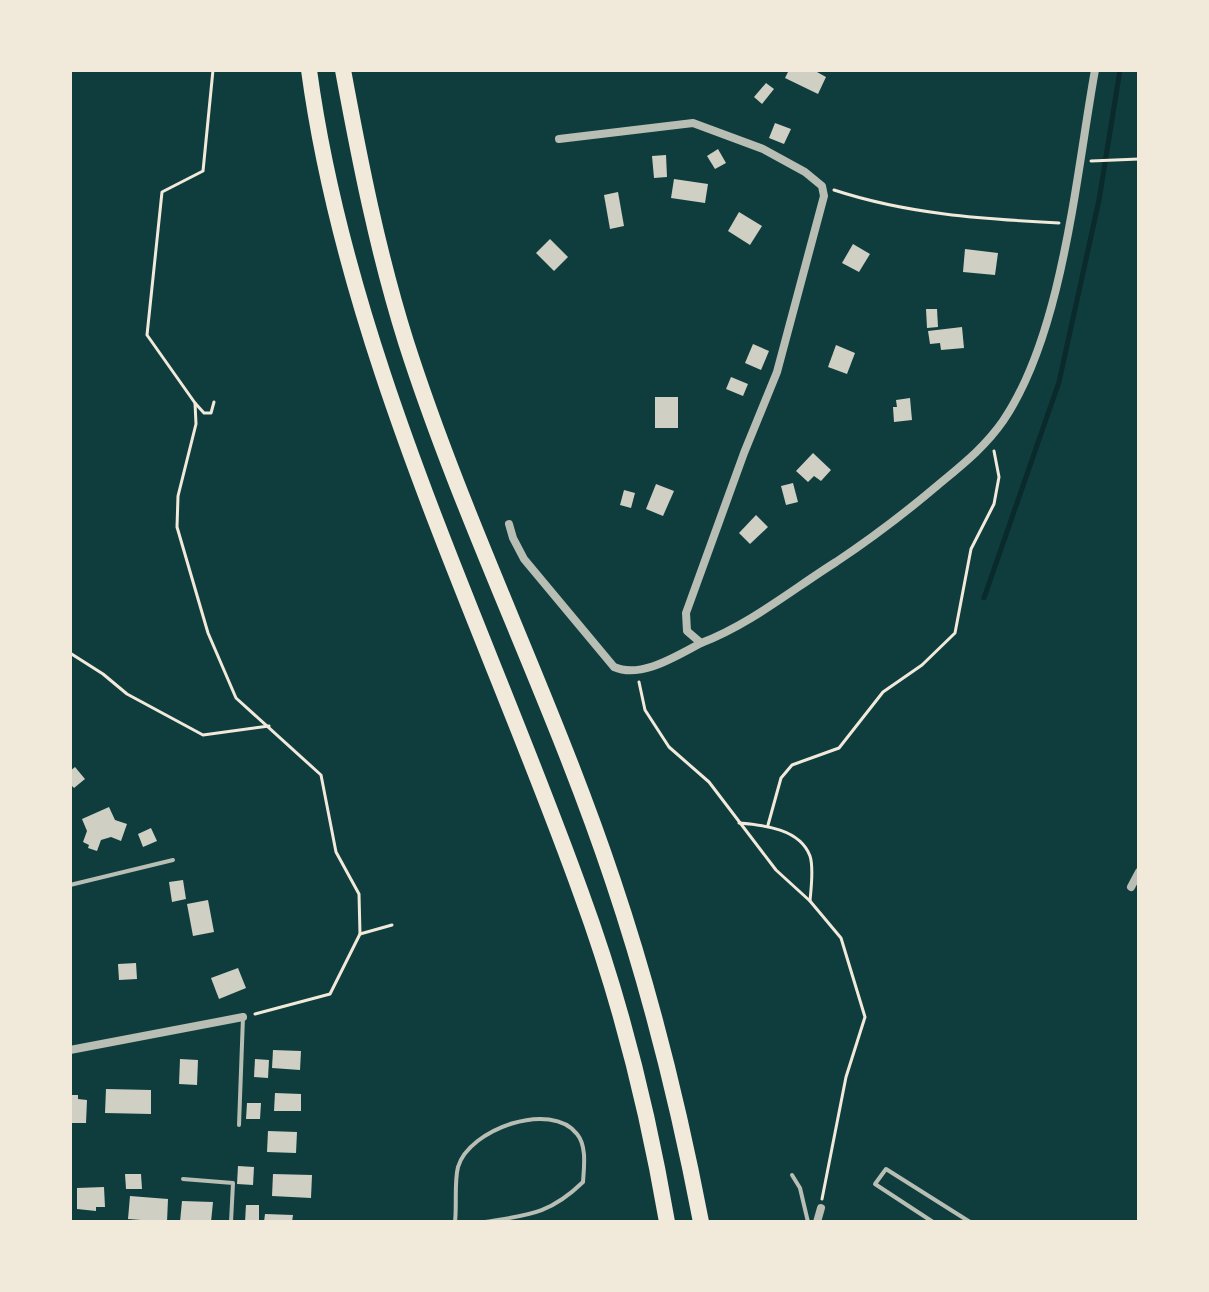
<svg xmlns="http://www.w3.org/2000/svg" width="1209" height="1292" font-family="'Archivo Narrow',sans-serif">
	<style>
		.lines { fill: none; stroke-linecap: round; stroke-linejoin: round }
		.stream { stroke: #0a2a2b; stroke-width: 5 }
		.building { fill: #cfcfc3 }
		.path { stroke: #f1e9da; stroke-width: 3 }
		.service { stroke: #b8beb3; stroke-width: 4 }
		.minor { stroke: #b8beb3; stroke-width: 8 }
		.motorway { stroke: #f1e9da; stroke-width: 16 }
	</style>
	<rect width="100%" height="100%" fill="#0f3d3e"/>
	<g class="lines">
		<path class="stream" d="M984 598 1059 382 1099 200 1120 70"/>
	</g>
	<g class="building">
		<path d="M789 70H818L817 72 826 77 818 94 785 78Z"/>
		<path d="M766 83 774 89 762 104 754 97Z"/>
		<path d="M775 123 791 129 784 144 769 138Z"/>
		<path d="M718 149 726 163 715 169 707 156Z"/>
		<path d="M666 155 667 177 654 178 652 156Z"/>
		<path d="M674 179 708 184 705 203 671 198Z"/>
		<path d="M618 192 624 226 610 229 604 195Z"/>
		<path d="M739 212 762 226 750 245 728 231Z"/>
		<path d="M550 239 568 257 554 271 536 253Z"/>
		<path d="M853 244 870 254 859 272 842 263Z"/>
		<path d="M965 249 998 253 995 275 963 272Z"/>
		<path d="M926 309H937L938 327 927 328Z"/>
		<path d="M962 327 964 348 941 350 940 343 930 344 928 331Z"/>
		<path d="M753 344 769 351 761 370 745 363Z"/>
		<path d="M836 345 855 353 847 374 828 367Z"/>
		<path d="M731 377 748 384 743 396 726 389Z"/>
		<rect x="655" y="397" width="23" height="31"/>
		<path d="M910 398 912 420 894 422 893 407H897L896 400Z"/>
		<path d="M813 453 831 470 821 481 814 476 808 482 796 471Z"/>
		<path d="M793 483 798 502 786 505 781 486Z"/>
		<path d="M656 484 674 491 663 516 646 509Z"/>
		<path d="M624 490 635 493 631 508 620 505Z"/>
		<path d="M756 515 768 527 750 544 739 533Z"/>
		<path d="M75 767 85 779 74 788 70 784V771Z"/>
		<path d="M109 807 115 820 127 824 121 841 111 837 101 840 97 851 88 848 89 845 83 842 87 831 82 819Z"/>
		<path d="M151 828 157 841 143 847 138 834Z"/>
		<path d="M183 880 186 899 172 902 169 882Z"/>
		<path d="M208 900 214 932 193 936 187 904Z"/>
		<path d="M136 963 137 979 119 980 118 964Z"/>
		<path d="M238 968 246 988 219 999 211 978Z"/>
		<path d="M273 1050 301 1051 300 1070 272 1068Z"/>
		<path d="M180 1059 198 1060 197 1085 179 1084Z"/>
		<path d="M255 1059 269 1060 268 1078 254 1077Z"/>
		<path d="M106 1089 151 1090V1114L105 1113Z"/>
		<path d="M275 1093 301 1094V1111H274Z"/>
		<path d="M70 1095H78V1099L87 1100 86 1123H70Z"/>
		<path d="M247 1103H261L260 1119H246Z"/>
		<path d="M268 1131 297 1132 296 1153 267 1152Z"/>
		<path d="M238 1166 254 1167 253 1185 237 1184Z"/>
		<path d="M125 1174H141L142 1189H126Z"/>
		<path d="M273 1174 312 1175 311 1198 272 1196Z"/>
		<path d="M104 1187 105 1207H96V1211L77 1209V1188Z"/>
		<path d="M130 1196 168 1199 167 1222 128 1219Z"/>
		<path d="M182 1201 213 1202 211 1222H180Z"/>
		<path d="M246 1205H259V1222H245Z"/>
		<path d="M265 1214 293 1215 292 1222H264Z"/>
	</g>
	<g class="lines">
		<g class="path">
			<path d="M213 70 203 171 162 192 147 335 195 403 196 424 178 496 177 527 208 633 236 698 321 775 336 852 359 894 360 934 330 994 255 1014"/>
			<path d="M1091 161 1139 159"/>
			<path d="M834 190C907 214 981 219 1059 223"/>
			<path d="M195 403 204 413H211L214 402"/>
			<path d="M70 653 103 674 127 694 203 735 269 726"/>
			<path d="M639 682 645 710 669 747 709 782 776 870 810 901 841 938 865 1017 846 1077 822 1199"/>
			<path d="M739 823C764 825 800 829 810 856 814 868 811 888 810 901"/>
			<path d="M768 825 781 778 792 765 839 748 883 692 922 665 955 633 971 549 994 504 999 477 994 451"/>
			<path d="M360 934 392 925"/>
		</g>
		<g class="service">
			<path d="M70 885 173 860"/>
			<path d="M239 1125 243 1017"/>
			<path d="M792 1175 800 1188 808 1222"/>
			<path d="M183 1179 233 1183 231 1222"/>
			<path d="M455 1222C457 1205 454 1183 458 1167 469 1129 551 1100 577 1134 587 1146 584 1167 583 1182 550 1214 529 1215 485 1222"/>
			<path d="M933 1222 875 1184 886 1169 970 1222"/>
		</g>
		<g class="minor">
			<path d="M559 139 693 123 763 149 805 172 822 186 824 196 777 372 744 453 686 613 687 631 701 643C749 625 793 589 836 562 872 538 905 513 938 485 962 465 985 447 1003 421 1063 333 1076 175 1095 70"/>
			<path d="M509 524 513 538 524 559 614 667C641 679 676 656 701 643"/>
			<path d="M1131 887 1139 872"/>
			<path d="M70 1050 243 1017"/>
			<path d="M817 1222 821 1208"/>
		</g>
		<g class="motorway">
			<path d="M309 70C348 357 484 623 581 893 620 999 648 1111 667 1222"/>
			<path d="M343 70C360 162 378 253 406 342 465 526 552 698 613 881 650 991 679 1107 701 1222"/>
		</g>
	</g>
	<rect width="1209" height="1292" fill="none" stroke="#f1e9da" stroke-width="144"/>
</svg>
